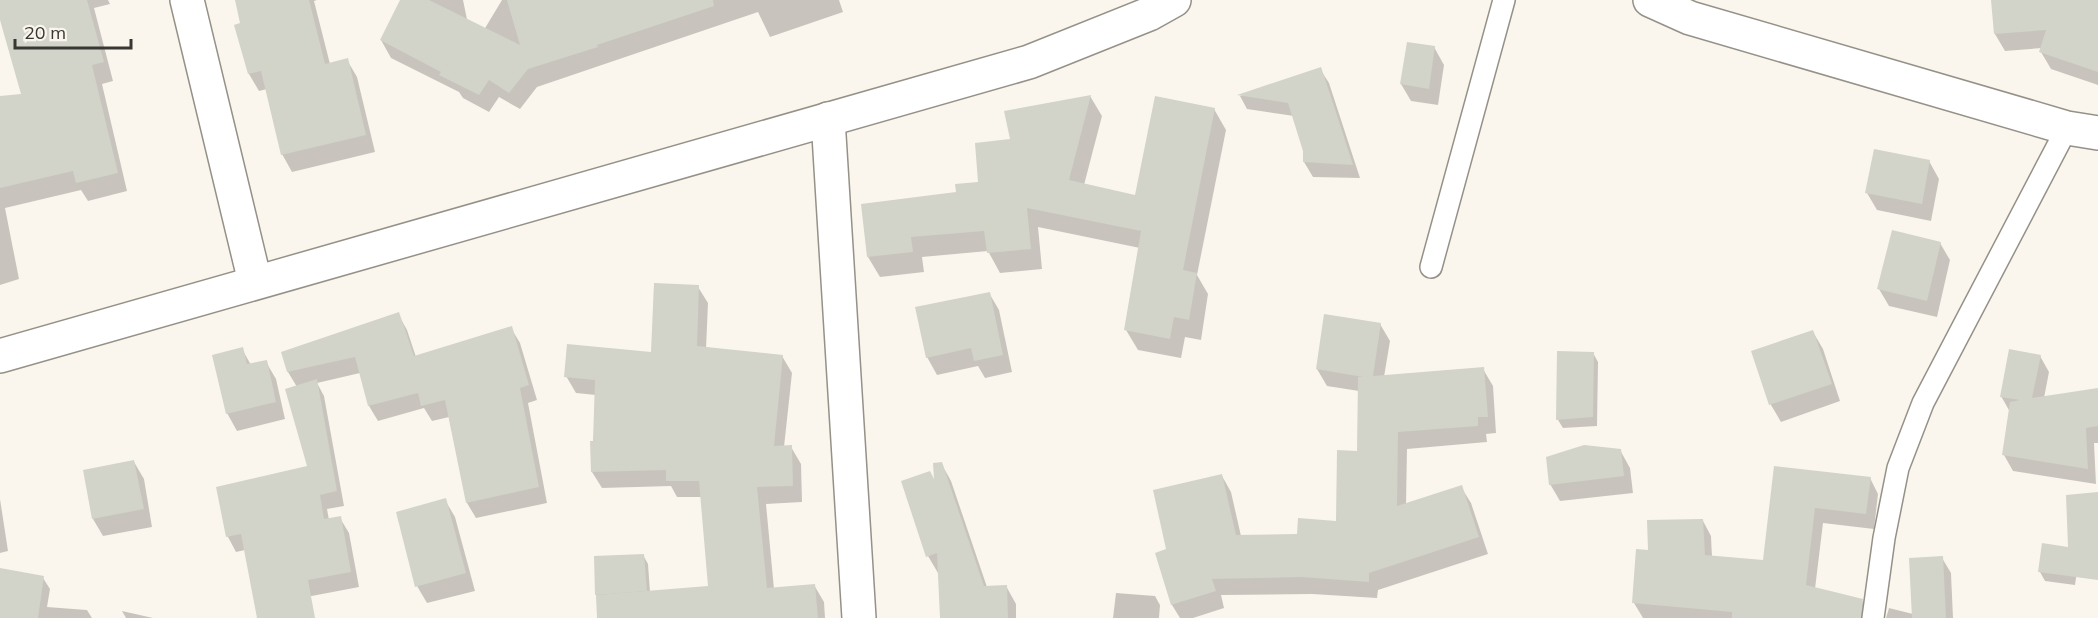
<svg xmlns="http://www.w3.org/2000/svg" width="2098" height="618" font-family="Mulish,sans-serif">
	<style>
		.shadow { fill: #0003 }
		.building { fill: #d2d3c9 }
		.lines { fill: none; stroke-linecap: round; stroke-linejoin: round }
		.lane-casing { stroke: #959188; stroke-width: 24 }
		.street-casing { stroke: #959188; stroke-width: 36 }
		.secondary-casing { stroke: #959188; stroke-width: 36 }
		.lane { stroke: #fff; stroke-width: 21 }
		.street { stroke: #fff; stroke-width: 33 }
		.secondary { stroke: #fff; stroke-width: 33 }
	</style>
	<rect width="100%" height="100%" fill="#fbf6ed"/>
	<g class="shadow">
		<path d="M0 0H108L110 4 94 8 113 81 102 84 127 191 88 201 81 190 5 208 19 279 0 285V122L28 116 0 14Z"/>
		<path d="M236 0H317L314 1 330 64 347 60 357 77 375 152 292 172 282 154 267 89 259 91 249 74 236 26 242 24Z"/>
		<path d="M401 0H463L473 48 502 0H839L843 12 770 37 758 12 537 87 520 109 499 97 489 112 463 98 459 92 391 58 381 40Z"/>
		<path d="M1993 0H2098V85L2051 69 2041 52 2042 48 2005 51 1995 34Z"/>
		<path d="M1434 47 1444 65 1438 105 1411 101 1401 84Z"/>
		<path d="M1320 69 1329 83 1360 178 1313 177 1304 162 1305 150 1294 116 1247 109 1240 96Z"/>
		<path d="M1090 96 1102 116 1084 185 1136 197 1214 109 1226 130 1197 275 1208 294 1201 340 1185 337 1181 358 1138 350 1126 330 1140 248 1038 227 1042 269 1000 273 988 251 922 257 924 272 880 277 868 257 862 206 957 194 980 183 1011 141Z"/>
		<path d="M1929 161 1939 179 1931 221 1877 210 1867 193Z"/>
		<path d="M1940 243 1950 260 1937 317 1889 306 1879 289Z"/>
		<path d="M698 287 708 303 706 349 782 356 792 373 784 447H791L801 464 802 502 766 504 774 589 814 585 824 602 825 618H646L602 603 596 594 643 555 648 564 650 592 710 587 702 497H677L671 486 602 488 592 472 596 395 576 393 566 376 653 353Z"/>
		<path d="M989 293 999 310 1012 372 985 378 978 366 937 375 927 357Z"/>
		<path d="M398 314 407 330 416 357 511 328 520 343 537 400 528 403 547 503 476 518 467 503 449 417 432 421 424 408 378 421 369 406 360 373 317 383 324 396 344 506 327 509 329 520 340 518 349 533 359 587 296 599 245 550 236 552 228 537 217 488 309 467 297 387 288 372 283 353Z"/>
		<path d="M1380 324 1390 341 1384 377 1483 369 1493 386 1496 433 1486 434 1487 442 1407 449 1406 505 1461 487 1471 503 1488 554 1378 590 1377 598 1312 594 1221 595 1224 608 1193 618H1180L1172 605 1157 554 1168 550 1222 476 1231 492 1241 536 1299 535 1337 522 1358 452 1359 391 1327 386 1317 369Z"/>
		<path d="M1813 332 1823 349 1840 401 1781 422 1771 405 1753 352Z"/>
		<path d="M242 349 251 365 266 362 276 379 285 419 237 431 227 413Z"/>
		<path d="M1593 353 1598 362 1597 426 1563 428 1558 420Z"/>
		<path d="M2040 356 2049 372 2044 398 2098 390V443H2094L2096 484 2013 471 2004 455 2010 412 2001 396Z"/>
		<path d="M1620 450 1630 468 1633 493 1560 501 1550 484Z"/>
		<path d="M134 462 144 479 152 527 103 536 93 519Z"/>
		<path d="M941 463 951 481 987 587 1006 586 1016 604V618H942L940 573H938L928 556 936 483Z"/>
		<path d="M1775 468 1870 478 1878 494 1874 529 1823 523 1815 589 1862 601 1870 618H1643L1634 603 1649 552 1703 521 1711 536 1712 557 1764 561Z"/>
		<path d="M0 499 8 551 0 553Z"/>
		<path d="M445 500 455 517 475 591 427 603 417 586Z"/>
		<path d="M1942 558 1951 573 1953 618H1886L1889 608 1913 614Z"/>
		<path d="M2079 558 2075 585 2045 581 2040 572Z"/>
		<path d="M0 570 43 578 50 589 47 607 87 610 92 618H0Z"/>
		<path d="M1116 593 1155 596 1160 605 1159 618H1113Z"/>
		<path d="M122 611 153 618H126Z"/>
	</g>
	<g class="building">
		<path d="M0 0H87L104 62 92 65 118 173 76 183 73 171 0 188V96L21 94 0 20Z"/>
		<path d="M235 0H309L325 64 348 58 366 135 281 155 261 71 248 74 234 25 240 23Z"/>
		<path d="M400 0H429L520 45 507 0H713L714 6 597 45 598 47 528 69 509 93 489 80 479 95 439 75 441 72 380 40Z"/>
		<path d="M1991 0H2098V72L2039 52 2046 30 1994 34Z"/>
		<path d="M1407 42 1435 46 1429 89 1400 84Z"/>
		<path d="M1321 67 1335 109 1353 165 1303 162V151L1288 103 1237 95Z"/>
		<path d="M1091 95 1069 180 1135 195 1155 96 1215 108 1183 270 1197 273 1189 320 1174 317 1170 339 1124 330 1141 231 1027 208 1031 249 987 253 984 231 911 237 913 252 867 257 861 204 956 192 955 184 978 182 975 143 1010 139 1004 111Z"/>
		<path d="M1874 149 1930 160 1922 204 1865 193Z"/>
		<path d="M1892 230 1941 242 1927 301 1877 289Z"/>
		<path d="M654 283 699 285 697 346 783 355 774 446 792 445 793 486 757 487 767 588 815 584 818 618H597L596 595 708 586 699 481H666V470L591 472 590 441H593L595 380 564 377 567 344 651 352Z"/>
		<path d="M990 292 1003 355 974 361 971 348 926 358 915 307Z"/>
		<path d="M399 312 414 356 512 326 529 385 520 388 539 487 466 503 445 400 421 406 418 393 368 406 355 357 287 372 281 352Z"/>
		<path d="M1324 314 1381 323 1373 376 1484 367 1488 417H1478V426L1398 432 1397 506 1462 485 1479 537 1369 573V582L1301 577 1212 579 1216 591 1171 605 1155 553 1166 549 1153 490 1222 474 1236 535 1297 534 1298 518 1336 521 1337 450 1357 451 1358 377H1363L1316 369Z"/>
		<path d="M1813 330 1832 384 1769 405 1751 351Z"/>
		<path d="M243 347 247 364 267 360 276 402 226 414 212 355Z"/>
		<path d="M2009 349 2041 355 2032 398 2098 388V426L2086 428 2088 469 2002 455 2010 402 2020 400 2000 397Z"/>
		<path d="M1557 351 1594 352 1593 417 1556 420Z"/>
		<path d="M317 379 337 491 320 495 324 519 341 516 351 572 308 580 315 618H257L241 534 226 537 216 487 307 466 285 389Z"/>
		<path d="M1584 445 1621 449 1624 476 1549 485 1546 457Z"/>
		<path d="M134 460 144 509 92 519 83 470Z"/>
		<path d="M942 462 984 586 1007 585 1008 618H940L937 553 926 557 901 481 930 471 934 479 933 463Z"/>
		<path d="M1774 466 1871 477 1866 514 1815 508 1806 585 1863 599 1861 618H1732V612L1632 603 1636 549 1648 550 1647 520 1703 519 1705 555 1763 560Z"/>
		<path d="M2098 492V580L2038 572 2042 543 2068 547 2066 495Z"/>
		<path d="M446 498 466 573 415 587 396 512Z"/>
		<path d="M644 554 647 591 595 595 594 556Z"/>
		<path d="M1943 556 1946 618H1912L1909 558Z"/>
		<path d="M0 568 44 576 38 618H0Z"/>
	</g>
	<g class="lines">
		<g class="lane-casing">
			<g id="lane">
				<path d="M1431 267 1504 0"/>
				<path d="M1873 618 1884 538 1898 468 1923 403 2067 128"/>
			</g>
		</g>
		<g class="street-casing">
			<g id="street">
				<path d="M187 0 255 282"/>
				<path d="M1650 0 1690 18 2067 128 2098 133"/>
				<path d="M828 119 859 618"/>
			</g>
		</g>
		<g class="secondary-casing">
			<path id="secondary" d="M0 356 1029 62 1149 14 1174 0"/>
		</g>
		<use href="#lane" class="lane"/>
		<use href="#street" class="street"/>
		<use href="#secondary" class="secondary"/>
	</g>
	<path d="M15 39v9h116v-9" fill="none" stroke="#393733" stroke-width="3"/>
	<text x="24" y="39" font-size="18" fill="#393733" stroke="#fbf6ed" stroke-width="4.5" paint-order="stroke">20 m</text>
</svg>
